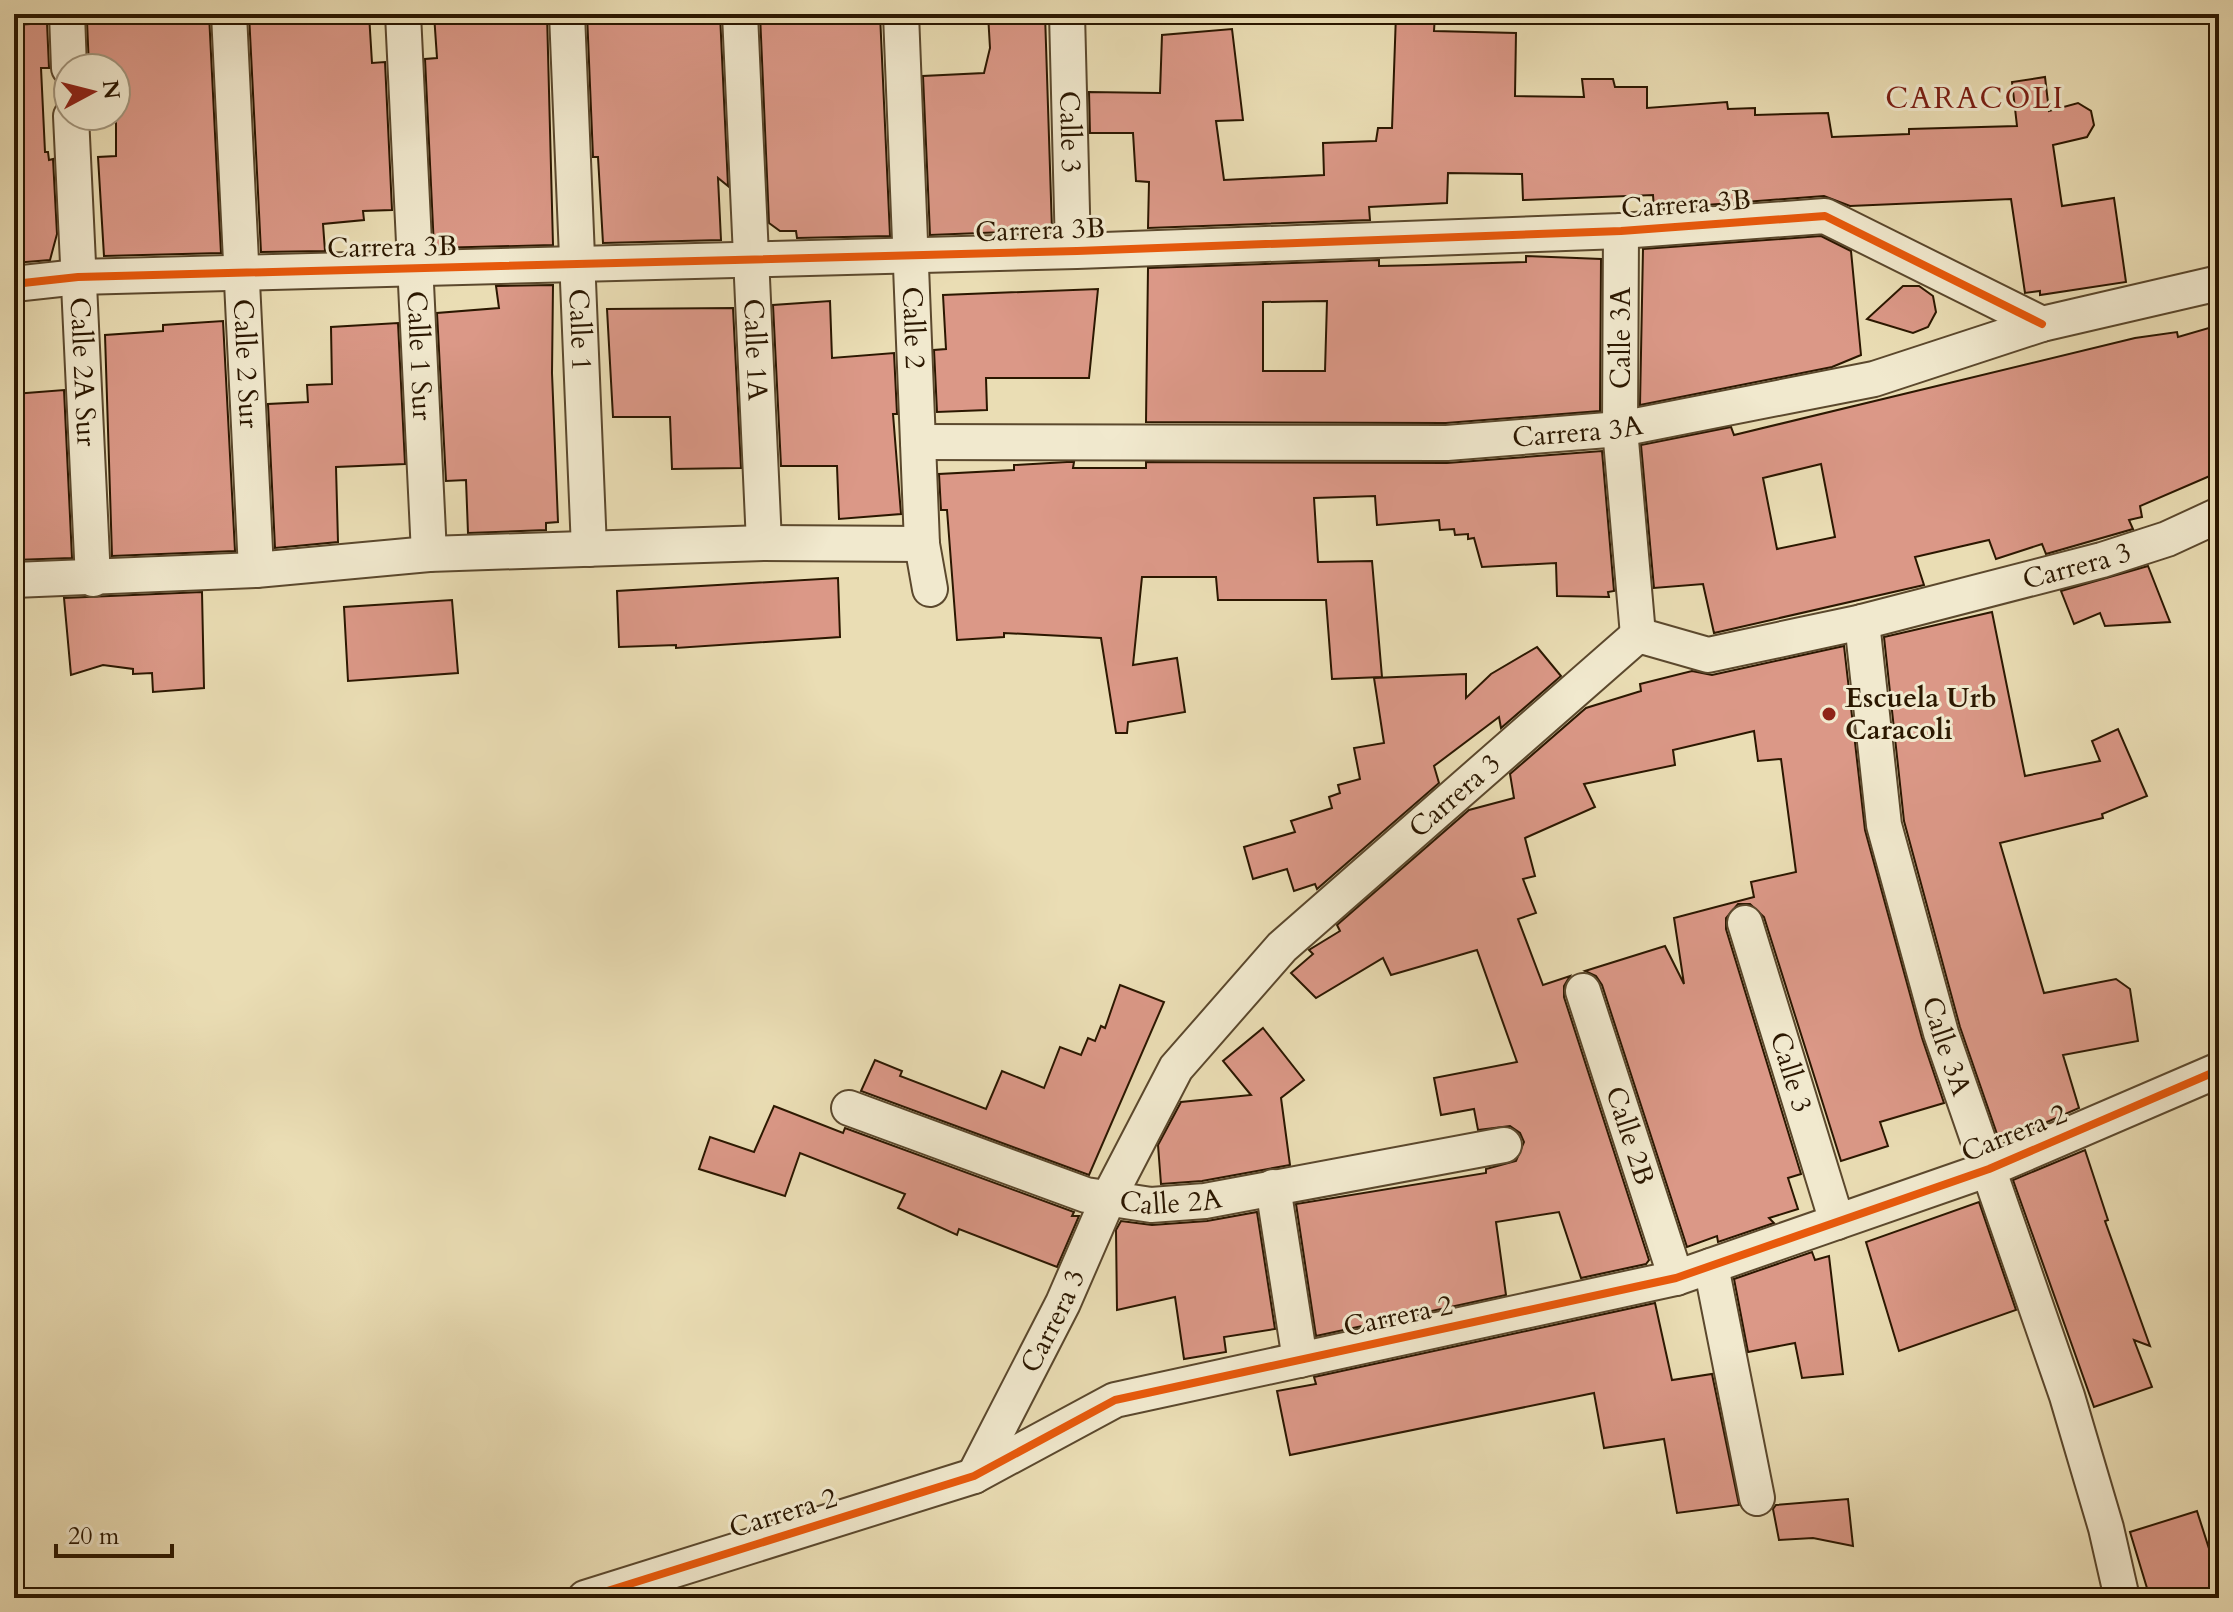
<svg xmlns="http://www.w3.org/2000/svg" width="2233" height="1612" font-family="Cardo,serif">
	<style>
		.building { fill: #db9887; stroke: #2b1700; stroke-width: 2; fill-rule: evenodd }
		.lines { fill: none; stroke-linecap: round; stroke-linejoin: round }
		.minor-casing { stroke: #5b482d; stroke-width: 38 }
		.minor { stroke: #f1e9ce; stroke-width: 34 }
		.cycleway-casing { stroke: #f1e9ce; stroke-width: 13 }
		.cycleway { stroke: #e8590c; stroke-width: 8 }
		.poi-dot { fill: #8f2418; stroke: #f1e9ce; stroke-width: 3 }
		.labels { text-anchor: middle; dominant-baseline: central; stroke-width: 6; stroke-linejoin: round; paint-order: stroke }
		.street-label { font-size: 28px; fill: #2b1700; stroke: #f1e9ce }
		.poi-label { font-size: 28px; font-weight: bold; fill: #2b1700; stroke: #f1e9ce; text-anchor: start }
		.neighbourhood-label { font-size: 30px; letter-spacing: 2px; fill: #7a1f14; stroke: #f1e9ce }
	</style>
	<rect width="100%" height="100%" fill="#eaddb4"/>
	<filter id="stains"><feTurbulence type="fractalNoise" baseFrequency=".0025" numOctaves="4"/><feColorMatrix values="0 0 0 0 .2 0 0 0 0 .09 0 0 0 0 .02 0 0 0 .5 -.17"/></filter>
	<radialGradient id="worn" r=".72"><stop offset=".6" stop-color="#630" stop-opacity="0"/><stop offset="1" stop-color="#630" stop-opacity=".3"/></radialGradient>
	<g class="building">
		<path d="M93 14H209L221 253 104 256 98 157 116 156V68H89L87 21H93Z"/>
		<path d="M249 14H369L372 63 385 62 392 210 363 211 364 220 323 224 325 251 261 252Z"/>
		<path d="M434 14H547L553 245 434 248 425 59 437 58Z"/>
		<path d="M587 14H720L728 186 718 178 721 240 603 243 598 157H593Z"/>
		<path d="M760 14H880L890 236 797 238 796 231H780L769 223Z"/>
		<path d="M988 14H1045L1052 230 930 235 923 76 984 73 990 48Z"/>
		<path d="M1396 14H1435L1434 31 1516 33 1515 96 1584 97 1582 79H1613L1615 87H1647V108L1727 102 1728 109 1755 108V115L1828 113 1832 137 1909 134V129L2017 126 2012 82 2045 77 2049 111 2078 103 2091 111 2094 125 2087 137 2053 145 2062 206 2114 198 2126 282 2040 295V291L2025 293 2011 199 1850 206 1824 196 1654 209 1653 195 1523 200 1522 174 1448 173 1447 203 1369 207 1370 220 1148 228 1149 182 1136 181 1133 133H1090L1089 92 1160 93 1162 35 1232 29 1243 120 1216 121 1224 180 1324 175 1323 143 1376 141 1378 128H1392Z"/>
		<path d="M47 23 49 68H41L45 152H48L49 160 53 159 57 234 50 260 14 263V25Z"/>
		<path d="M1821 236 1851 251 1861 355 1832 367 1640 405 1643 249Z"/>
		<path d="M1526 256 1601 259 1600 411 1446 423 1146 422 1148 268 1379 260V266L1426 265 1526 262ZM1327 301 1325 371H1263V302Z"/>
		<path d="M553 285 552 373 558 522 546 523V530L468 533 466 480 446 481 437 313 499 308 496 286Z"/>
		<path d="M1903 286H1919L1933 296 1936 312 1928 327 1913 333 1867 319Z"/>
		<path d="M1098 289 1089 378H986L987 410 937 412 934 350 946 349 943 295Z"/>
		<path d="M830 301 832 358 894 353 897 414H893L901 514 839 519 837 466H781L773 305Z"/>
		<path d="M733 308 741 468 672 469 670 417H613L607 309Z"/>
		<path d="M223 321 235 551 112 556 105 335 163 331V325Z"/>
		<path d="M398 323 405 464 336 467 338 542 275 548 268 404 308 402 307 385 332 384 331 327Z"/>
		<path d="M2219 325V472L2140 506 2142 517 2129 520 2133 529 2046 554 2042 544 1996 559 1989 540 1915 557 1924 585 1714 633 1703 584 1654 588 1641 445 1731 427 1734 435 2135 338 2177 332 2178 337ZM1821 464 1835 537 1777 549 1763 478Z"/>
		<path d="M64 390 72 558 14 560V394Z"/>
		<path d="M1602 451 1614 591 1608 592 1609 597 1557 596 1556 563 1482 567 1474 538 1468 539V534L1455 535 1454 529 1440 530 1439 520 1377 525 1375 496 1314 498 1318 562 1372 561 1382 677 1332 679 1326 600H1218L1216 577H1142L1133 665 1177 658 1185 712 1128 722 1127 733H1116L1101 638 1004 633V637L957 640 947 510H941L939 474 1014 470V465L1067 462H1074L1073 468H1146V462L1447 463Z"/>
		<path d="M2148 566 2170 622 2105 626 2100 613 2074 624 2061 591Z"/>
		<path d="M838 578 840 637 676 648V645L619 647 617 591Z"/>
		<path d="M202 592 204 688 153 692 152 673 133 674V669L103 665 71 675 64 598Z"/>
		<path d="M452 600 458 673 348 681 344 607Z"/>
		<path d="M1992 612 2025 776 2100 761 2092 741 2118 729 2147 796 2102 814 2103 818 2000 843 2044 993 2116 979 2130 989 2138 1041 2063 1055 2079 1108 2006 1140 1997 1134 1960 1027 1904 821 1884 637Z"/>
		<path d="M1844 646 1865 830 1922 1038 1944 1103 1880 1122 1888 1146 1841 1161 1764 917 1750 904H1738L1726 918V929L1801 1174 1788 1178 1798 1209 1769 1218 1774 1223 1718 1242 1717 1236 1687 1247 1602 985 1596 976 1585 971 1665 946 1684 984 1674 918 1754 897 1751 882 1796 872 1781 759 1758 761 1754 731 1673 750 1675 765 1584 784 1595 807 1525 838 1535 876 1523 879 1536 913 1518 919 1543 985 1570 976 1564 986V997L1649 1260 1646 1264 1581 1278 1559 1212 1496 1222 1506 1295 1316 1336 1296 1204 1486 1173V1169L1516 1161 1524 1142 1520 1133 1510 1126 1478 1130 1474 1109 1441 1115 1434 1078 1517 1062 1477 950 1391 975 1383 958 1316 998 1291 973 1313 954 1309 950 1340 931 1337 925 1469 810 1514 798 1510 774 1586 708 1641 691 1640 684 1692 671 1712 675Z"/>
		<path d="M1537 647 1561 676 1501 728 1499 717 1434 766 1439 783 1317 889 1315 884 1294 891 1287 869 1253 879 1244 847 1295 832 1291 821 1332 808 1329 797 1340 793 1338 785 1360 779 1354 748 1384 743 1374 678 1466 674V698L1491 674Z"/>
		<path d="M1120 985 1164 1002 1089 1175 861 1091 875 1060 902 1071 900 1076 986 1109 1002 1071 1044 1088 1060 1047 1081 1055 1088 1038 1095 1041 1101 1026 1105 1028Z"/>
		<path d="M1263 1028 1304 1080 1281 1098 1290 1165 1202 1181 1161 1184 1158 1145 1181 1102 1251 1095 1223 1061Z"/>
		<path d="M774 1106 843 1133 845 1128 1074 1212 1072 1216H1079L1057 1267 959 1229 957 1235 898 1208 905 1194 800 1153 785 1196 699 1169 710 1137 754 1152Z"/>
		<path d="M2085 1150 2108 1220 2105 1221 2150 1346 2134 1340 2152 1387 2094 1407 2013 1180Z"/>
		<path d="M1979 1202 2016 1310 1899 1351 1866 1242Z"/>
		<path d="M1257 1212 1275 1329 1224 1337 1226 1352 1184 1359 1175 1297 1117 1310 1116 1230 1121 1221 1152 1225 1207 1221Z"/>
		<path d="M1812 1252 1815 1260 1829 1256 1843 1374 1802 1378 1795 1343 1748 1352 1734 1279Z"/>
		<path d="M1655 1303 1672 1380 1712 1374 1739 1505 1677 1513 1664 1439 1604 1448 1594 1393 1290 1455 1277 1391 1316 1384 1314 1377Z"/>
		<path d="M1848 1499 1853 1546 1813 1538 1779 1540 1773 1509 1776 1505Z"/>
		<path d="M2197 1511 2219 1580V1598H2150L2130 1532Z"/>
	</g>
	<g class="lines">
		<g class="minor-casing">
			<g id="minor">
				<path d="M67 14 69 68"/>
				<path id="s1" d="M229 14 256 570"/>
				<path id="s2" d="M403 14 429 554"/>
				<path id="s3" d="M567 14 589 549"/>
				<path id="s4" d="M740 14 764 543"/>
				<path id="s5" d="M901 14 922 544 930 589"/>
				<path id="s6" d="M1067 14 1073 251"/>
				<path id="s7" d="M71 116 93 579"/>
				<path d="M1621 231 1620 429 1638 635"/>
				<path d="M14 284 78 277 1077 251 1621 231 1825 216 2042 324"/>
				<path id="s8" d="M918 442 1447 443 1620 429 1874 379 2042 324 2219 283"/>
				<path d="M14 580 256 570 429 554 764 543 922 544"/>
				<path id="s9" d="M1862 622 1884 825 1941 1033 2067 1396 2106 1528 2122 1598"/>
				<path id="s10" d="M1745 923 1837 1222"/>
				<path id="s11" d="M1583 991 1676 1278"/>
				<path id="s12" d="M849 1108 1086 1195 1151 1205 1205 1201 1504 1145"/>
				<path d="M1273 1187 1300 1360"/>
				<path d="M1711 1266 1757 1498"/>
				<path id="s13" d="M974 1476 1063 1303 1109 1197 1176 1068 1282 947 1638 635 1708 655 1862 622 2102 560 2167 539 2219 515"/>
				<path d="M585 1598 974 1476 1115 1400 1676 1278 1989 1169 2219 1070"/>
			</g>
		</g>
		<use href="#minor" class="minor"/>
		<g class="cycleway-casing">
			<g id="cycleway">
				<path d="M14 284 78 277 1077 251 1621 231 1825 216 2042 324"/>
				<path d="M585 1598 974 1476 1115 1400 1676 1278 1989 1169 2219 1070"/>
			</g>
		</g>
		<use href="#cycleway" class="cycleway"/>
	</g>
	<circle class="poi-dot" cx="1829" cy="714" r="8"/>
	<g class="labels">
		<g class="street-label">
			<text stroke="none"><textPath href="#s6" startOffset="118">Calle 3</textPath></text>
			<text transform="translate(1686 204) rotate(-4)">Carrera 3B</text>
			<text transform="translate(1040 230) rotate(-2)">Carrera 3B</text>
			<text transform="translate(392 247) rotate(-1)">Carrera 3B</text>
			<text stroke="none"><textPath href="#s5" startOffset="314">Calle 2</textPath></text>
			<text stroke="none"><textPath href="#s3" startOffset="316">Calle 1</textPath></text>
			<text transform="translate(1621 338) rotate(-90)">Calle 3A</text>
			<text stroke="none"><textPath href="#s4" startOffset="336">Calle 1A</textPath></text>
			<text stroke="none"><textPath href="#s2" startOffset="342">Calle 1 Sur</textPath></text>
			<text stroke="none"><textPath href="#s1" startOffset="350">Calle 2 Sur</textPath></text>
			<text stroke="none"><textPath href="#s7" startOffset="256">Calle 2A Sur</textPath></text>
			<text stroke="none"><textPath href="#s8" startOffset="660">Carrera 3A</textPath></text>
			<text stroke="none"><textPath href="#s13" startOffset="1542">Carrera 3</textPath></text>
			<text stroke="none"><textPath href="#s13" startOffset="846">Carrera 3</textPath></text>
			<text stroke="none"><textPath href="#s9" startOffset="434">Calle 3A</textPath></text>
			<text stroke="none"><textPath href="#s10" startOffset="156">Calle 3</textPath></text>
			<text transform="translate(2014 1133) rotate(-22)">Carrera 2</text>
			<text stroke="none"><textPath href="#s11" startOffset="152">Calle 2B</textPath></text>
			<text stroke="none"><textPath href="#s12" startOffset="338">Calle 2A</textPath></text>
			<text transform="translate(1398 1316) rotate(-12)">Carrera 2</text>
			<text stroke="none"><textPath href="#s13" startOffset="174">Carrera 3</textPath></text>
			<text transform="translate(783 1513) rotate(-17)">Carrera 2</text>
		</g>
		<g class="poi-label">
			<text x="1845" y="698">Escuela Urb<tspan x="1845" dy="32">Caracoli</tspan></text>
		</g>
		<g class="neighbourhood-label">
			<text x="1975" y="98">CARACOLI</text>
		</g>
	</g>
	<rect width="2233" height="1612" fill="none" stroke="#eaddb4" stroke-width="48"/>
	<rect x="16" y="16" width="2201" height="1580" fill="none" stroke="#2b1700" stroke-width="4"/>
	<rect x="24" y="24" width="2185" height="1564" fill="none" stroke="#2b1700" stroke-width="2"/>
	<g transform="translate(92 92) rotate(83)"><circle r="38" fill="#f1e9ce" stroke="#a2957c" stroke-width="2"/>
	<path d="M0-6L14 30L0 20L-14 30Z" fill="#8f2418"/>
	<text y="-12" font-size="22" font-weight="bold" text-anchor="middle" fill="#2b1700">N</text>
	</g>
	<path d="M56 1544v12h116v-12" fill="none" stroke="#2b1700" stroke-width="4"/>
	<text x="68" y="1544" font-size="24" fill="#2b1700" stroke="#f1e9ce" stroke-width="6" paint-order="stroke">20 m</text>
	<rect width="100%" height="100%" filter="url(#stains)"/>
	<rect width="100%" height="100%" fill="url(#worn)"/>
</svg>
